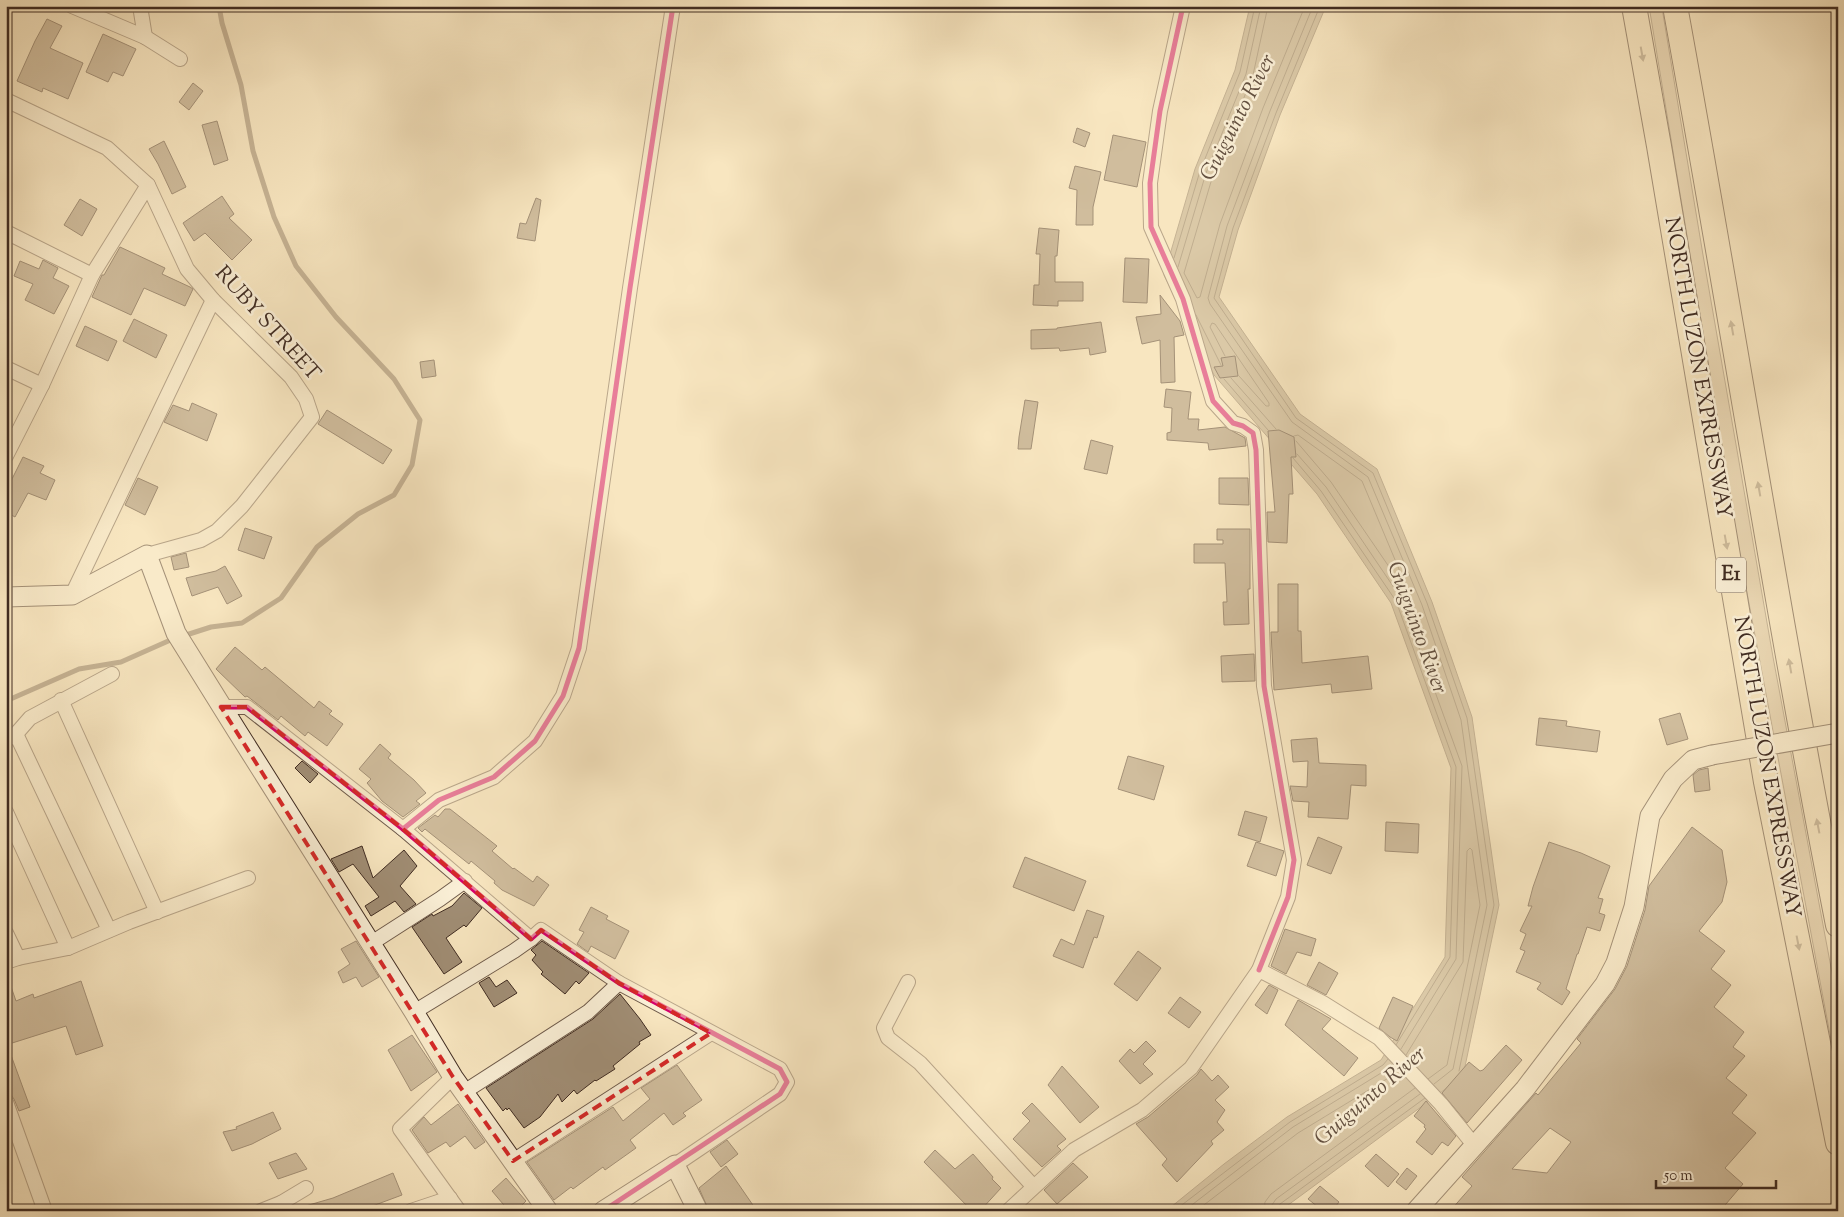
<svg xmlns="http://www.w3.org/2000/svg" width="1844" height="1217" font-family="'Sorts Mill Goudy',serif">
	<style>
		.green { fill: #d9c6a5; stroke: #8c7964 }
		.water { fill: #b9a78a; stroke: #897660 }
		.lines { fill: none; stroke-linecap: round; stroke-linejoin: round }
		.shore { stroke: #7c6a56; stroke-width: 1 }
		.stream { stroke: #897660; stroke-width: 5 }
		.building { fill: #a08d74; stroke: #402c22; fill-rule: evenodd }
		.street-casing { stroke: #6e5a4a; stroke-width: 16 }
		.secondary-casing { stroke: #402c22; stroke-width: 21 }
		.highway-casing { stroke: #402c22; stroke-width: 26 }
		.street { stroke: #faefd6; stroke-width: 14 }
		.secondary { stroke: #faefd6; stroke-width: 19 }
		.highway { stroke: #f8e6c0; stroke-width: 24 }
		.secondary-bridge-casing { stroke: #402c22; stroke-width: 21; stroke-linecap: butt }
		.secondary-bridge { stroke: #faefd6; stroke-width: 19 }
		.cycleway-casing { stroke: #faefd6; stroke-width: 8 }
		.cycleway { stroke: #d6006c; stroke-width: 5 }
		.oneway { fill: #9c8971 }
		.marked { fill: none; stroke: #d62828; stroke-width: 4; stroke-dasharray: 10 6; stroke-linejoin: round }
		.labels { text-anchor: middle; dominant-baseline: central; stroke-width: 5; stroke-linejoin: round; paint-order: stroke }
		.shield { fill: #faefd6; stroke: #786658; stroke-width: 1 }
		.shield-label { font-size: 20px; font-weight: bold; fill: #402c22 }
		.street-label { font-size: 21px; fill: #402c22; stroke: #faefd6 }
		.water-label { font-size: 22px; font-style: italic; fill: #645141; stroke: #faefd6 }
	</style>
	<rect width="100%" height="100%" fill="#f8e6c0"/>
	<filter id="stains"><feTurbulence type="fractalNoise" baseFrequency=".004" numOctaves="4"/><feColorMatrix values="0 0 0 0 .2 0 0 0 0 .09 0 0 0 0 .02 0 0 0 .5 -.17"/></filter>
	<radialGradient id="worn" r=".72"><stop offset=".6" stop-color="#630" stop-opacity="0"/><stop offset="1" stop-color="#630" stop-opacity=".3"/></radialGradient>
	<path class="green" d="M1649 6H1662V8L1703 255 1773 657 1838 1005V1077L1739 550Z"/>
	<path class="water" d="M1250 6H1326L1280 115 1238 230 1219 297 1300 414 1377 469 1432 602 1472 717 1499 905 1463 1076 1280 1211H1166L1224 1164 1287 1117 1381 1060 1445 957 1451 768 1391 603 1317 494 1214 375 1164 275 1195 169 1235 70Z"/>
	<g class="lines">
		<g class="shore">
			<path d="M1268 6 1253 75 1213 175 1184 273 1197 298 1200 297 1220 224 1263 108 1305 6"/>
			<path d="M1313 6 1270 111 1227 226 1208 298 1210 304 1292 422 1368 477 1422 605 1461 720 1487 905 1453 1069 1434 1084"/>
			<path d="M1320 6 1276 113 1233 228 1214 298 1296 418 1373 473 1427 603 1467 718 1494 905 1459 1071"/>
			<path d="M1174 258 1200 171 1240 72 1255 6"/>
			<path d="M1178 267 1206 173 1246 74 1261 6"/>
			<path d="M1196 315 1221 365"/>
			<path d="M1225 356 1210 327 1212 323 1215 324 1269 403V406H1266L1239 376"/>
			<path d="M1231 378 1276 429"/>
			<path d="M1224 379 1268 430"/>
			<path d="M1294 436 1298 435 1362 481 1401 574 1400 577H1396L1331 482 1296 441"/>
			<path d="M1297 454 1326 487 1401 598 1462 766 1456 959 1401 1049"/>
			<path d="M1293 458 1321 491 1396 601 1456 767 1450 957 1396 1045"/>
			<path d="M1406 1055 1463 962 1467 851 1470 848 1472 850 1480 905 1447 1065 1428 1079"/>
			<path d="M1174 1211 1290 1122 1383 1065 1388 1059"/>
			<path d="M1184 1211 1293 1127 1386 1070 1392 1064"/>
			<path d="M1196 1211 1298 1133 1390 1077 1397 1069"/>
			<path d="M1264 1211 1265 1202 1271 1194 1415 1088"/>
			<path d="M1271 1211 1272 1205 1276 1199 1420 1094"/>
			<path d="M1277 1211 1280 1204 1425 1098"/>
		</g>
		<g class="stream">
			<path d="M183 636 211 627 242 623 281 598 317 547 358 514 394 495 412 465 420 420 394 379 336 317 296 266 274 217 253 151 241 85 222 23 219 6"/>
			<path d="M6 701 79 669 121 662 175 638"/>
		</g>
	</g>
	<g class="building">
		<path d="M47 19 62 26 50 48 83 63 68 99 43 88 42 92 17 81 35 41Z"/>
		<path d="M103 34 136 49 123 76 113 72 108 82 86 72Z"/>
		<path d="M193 83 203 91 189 110 179 102Z"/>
		<path d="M217 121 228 160 214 165 202 125Z"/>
		<path d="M1077 128 1090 133 1085 147 1073 142Z"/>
		<path d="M1113 135 1146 142 1137 187 1104 180Z"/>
		<path d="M164 141 186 187 172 194 158 164 149 149Z"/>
		<path d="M1075 166 1101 172 1093 207V225H1076L1077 190 1069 188Z"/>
		<path d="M222 196 234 214 229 218 252 240 232 260 205 233 194 241 183 223Z"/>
		<path d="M536 198 541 200 535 241 517 238 520 223 526 224Z"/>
		<path d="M80 199 97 209 82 236 64 225Z"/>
		<path d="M1039 228 1059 230 1057 256H1055V282H1083V301H1058V306L1033 305 1034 285H1039L1040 254H1036Z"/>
		<path d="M120 247 165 268 162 274 190 287 193 289 185 306 144 288 131 315 92 297 102 275H104Z"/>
		<path d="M1125 258 1149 259 1147 303 1123 302Z"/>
		<path d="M43 260 58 268 53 278 69 286 54 314 25 300 33 284 14 276 20 261 39 269Z"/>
		<path d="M1160 295 1180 321 1184 335 1174 337 1175 382 1161 383 1160 340 1142 344 1136 317 1161 314Z"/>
		<path d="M134 319 167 335 156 358 123 341Z"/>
		<path d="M1101 322 1106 352 1090 355 1089 348 1060 351 1059 348 1031 349V330L1057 329V328Z"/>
		<path d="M85 326 117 341 108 361 76 346Z"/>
		<path d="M1235 356 1238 376 1220 378 1214 367 1223 366 1221 358Z"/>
		<path d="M434 360 436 376 422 378 420 362Z"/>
		<path d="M1166 389 1191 392 1188 419H1199L1198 430 1225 427 1245 438 1246 446 1209 450 1208 443 1167 440V433L1171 432 1172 408 1164 407Z"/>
		<path d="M1025 400 1038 402 1031 449H1018L1019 437Z"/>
		<path d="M192 403 217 414 207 441 164 422 173 405 189 411Z"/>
		<path d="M327 410 392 450 383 464 318 424Z"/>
		<path d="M1279 430 1294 437 1296 457H1291L1293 494H1289L1287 543 1268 542 1267 512H1275L1268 431Z"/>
		<path d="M1091 440 1113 446 1107 474 1084 469Z"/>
		<path d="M23 457 44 466 40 473 55 480 46 500 28 493 15 517 6 512V491Z"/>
		<path d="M138 478 158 487 145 515 125 505Z"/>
		<path d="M1219 478H1248L1249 505 1219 504Z"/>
		<path d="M245 528 272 537 264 559 238 550Z"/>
		<path d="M1217 529H1250V589H1248L1249 624 1224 625 1223 602H1227L1225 563H1194V544H1223V540H1217Z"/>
		<path d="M186 553 189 567 174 570 171 557Z"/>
		<path d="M225 566 242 596 227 604 218 587 192 596 186 578 216 571Z"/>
		<path d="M1278 584H1298V631H1301L1302 663 1368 656 1372 689 1332 693 1331 684 1274 690 1271 632H1278Z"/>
		<path d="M235 647 262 670 265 667 314 708 319 701 332 711 329 714 343 724 327 746 308 732 305 736 281 716 278 720 247 696 245 697 216 669Z"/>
		<path d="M1254 654 1255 681 1222 682 1221 656Z"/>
		<path d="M1680 713 1688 739 1667 745 1659 719Z"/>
		<path d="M1539 718 1567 721 1566 726 1600 731 1597 752 1536 745Z"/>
		<path d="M1317 738 1319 763 1366 765V786L1351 785 1348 819 1308 817 1309 802 1293 801 1290 786 1307 787 1308 761 1293 762 1291 740Z"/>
		<path d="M380 744 391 754 388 758 414 780 426 793 416 801 420 804 403 817 382 801 367 783 371 779 359 769Z"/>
		<path d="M1128 756 1164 766 1154 800 1118 789Z"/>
		<path d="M302 761 318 774 310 783 295 768Z"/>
		<path d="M1708 768 1710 790 1695 792 1693 775 1699 770Z"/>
		<path d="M445 809H450L497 846 492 851 513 869 514 868 533 882 537 876 549 885 534 906 502 890 494 883 495 881 471 861 469 864 425 829 422 832 418 828 435 815 438 817Z"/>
		<path d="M1245 811 1267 817 1260 842 1238 835Z"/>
		<path d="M1386 822 1419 824 1418 853 1385 851Z"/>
		<path d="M1692 827 1722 850 1727 882 1722 902 1699 931 1725 951 1711 969 1731 985 1714 1007 1744 1032 1733 1047 1745 1056 1726 1078 1747 1095 1732 1113 1756 1133 1725 1168 1743 1184 1720 1211H1450L1472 1186 1462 1177 1536 1093 1538 1095 1581 1043 1577 1039 1615 989 1627 966 1645 910 1649 886ZM1550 1128 1571 1142 1547 1173 1512 1169Z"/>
		<path d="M1318 837 1342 847 1331 874 1307 865Z"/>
		<path d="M1256 842 1284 851 1276 876 1247 866Z"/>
		<path d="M1549 842 1581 853 1610 866 1598 898 1603 899 1599 913 1605 915 1600 931 1587 927 1578 954H1577L1566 989 1570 992 1562 1005 1537 989 1541 983 1516 972 1525 951 1520 949 1526 934 1520 931 1532 906H1528L1533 887Z"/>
		<path d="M362 846 373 878 404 850 417 866 400 886 416 904 404 912 395 901 371 916 365 906 379 897 353 864 339 872 331 859Z"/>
		<path d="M1025 857 1086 881 1074 911 1013 887Z"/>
		<path d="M464 893 482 908 466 927 464 925 446 938 462 962 444 974 412 927 432 914 433 916 452 906Z"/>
		<path d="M591 907 608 916 606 919 629 931 615 959 591 946 588 952 577 944 584 932 579 930Z"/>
		<path d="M1087 910 1104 916 1097 938 1094 937 1083 968 1053 956 1061 939 1074 945Z"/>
		<path d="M1285 929 1316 939 1311 956 1297 952 1286 974 1271 966Z"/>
		<path d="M356 941 379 977 362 987 356 977 343 983 338 972 350 964 341 949Z"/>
		<path d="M542 941 589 973 579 984 576 981 565 994 541 974 543 972 532 960 536 955 531 950Z"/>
		<path d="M1138 951 1161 968 1137 1001 1114 984Z"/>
		<path d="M1319 962 1338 973 1326 995 1307 985Z"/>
		<path d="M489 977 496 987 507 980 517 993 494 1007 479 983Z"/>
		<path d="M6 978H8L16 1001 33 994 34 998 81 981 103 1046 76 1055 66 1026 9 1044 6 1035Z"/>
		<path d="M1269 985 1278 990 1267 1014 1255 1005Z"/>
		<path d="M620 994 640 1019 651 1035 639 1042 640 1044 613 1066 615 1069 596 1081 595 1080 577 1094 574 1090 562 1102 558 1094 540 1117 524 1128 509 1108 507 1110 506 1108 503 1111 486 1088 593 1019Z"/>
		<path d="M1180 997 1201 1012 1189 1028 1168 1013Z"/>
		<path d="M1393 997 1413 1006 1397 1041 1390 1037 1379 1028Z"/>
		<path d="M1298 1000 1331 1019 1322 1029 1358 1058 1344 1076 1285 1025Z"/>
		<path d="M412 1035 437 1072 411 1091 388 1050Z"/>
		<path d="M1146 1041 1156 1051 1143 1064 1153 1074 1140 1084 1119 1061 1130 1049 1134 1053Z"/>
		<path d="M1506 1045 1522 1060 1467 1123 1442 1093 1469 1062 1480 1071 1483 1070Z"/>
		<path d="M6 1047H8L30 1107 19 1111 14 1099 11 1095 6 1093Z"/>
		<path d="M677 1065 702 1100 683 1113 686 1116 673 1125 664 1113 630 1140 636 1148 605 1170 603 1167 573 1189 571 1187 554 1200 527 1162 613 1107 623 1121 650 1099 641 1088Z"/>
		<path d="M1062 1066 1099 1107 1080 1123 1048 1085Z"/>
		<path d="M1201 1069 1212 1081 1218 1075 1229 1087 1215 1100 1225 1110 1217 1122 1224 1130 1211 1141 1213 1144 1177 1182 1162 1165 1167 1159 1136 1124 1148 1117 1197 1075Z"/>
		<path d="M1426 1101 1456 1136 1448 1146 1442 1142 1432 1155 1416 1142 1426 1129 1424 1127 1425 1125 1414 1116Z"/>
		<path d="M1032 1103 1066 1139 1057 1146 1061 1150 1042 1167 1013 1139 1030 1121 1022 1113Z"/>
		<path d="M458 1104 485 1142 475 1149 465 1136 450 1147 446 1142 428 1153 412 1130 424 1117 431 1125Z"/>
		<path d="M273 1112 281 1129 252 1144 232 1151 223 1132 237 1129 236 1127Z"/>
		<path d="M727 1140 738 1154 721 1167 710 1152Z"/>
		<path d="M935 1150 955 1169 973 1154 993 1177 992 1179 1001 1188 980 1211H972L924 1162Z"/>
		<path d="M296 1153 307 1169 278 1179 269 1163Z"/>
		<path d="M1376 1154 1399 1174 1388 1187 1365 1166Z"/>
		<path d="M1073 1163 1088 1177 1057 1204 1044 1190Z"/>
		<path d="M726 1166 757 1211H709L699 1188Z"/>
		<path d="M1407 1168 1417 1176 1406 1190 1396 1182Z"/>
		<path d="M393 1173 402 1195 359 1211H303L302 1207 333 1198Z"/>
		<path d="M506 1178 526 1201 516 1211H509L492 1191Z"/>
		<path d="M1320 1186 1339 1202 1332 1211H1323L1308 1199Z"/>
	</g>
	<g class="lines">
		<g class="street-casing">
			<g id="street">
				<path d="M72 6 145 37 180 59"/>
				<path d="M140 6 145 37"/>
				<path d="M1183 6 1160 111 1150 183 1151 227 1183 299 1213 401 1233 423 1243 426 1253 433 1256 450 1264 686 1294 860 1288 897 1259 970"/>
				<path d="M6 100 107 148 148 185 187 269 213 300 291 377 306 399 312 417 242 506 217 531 201 540 147 555"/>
				<path d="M6 232 92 275"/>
				<path d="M6 368 42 385"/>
				<path d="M6 456 42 385 92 275 148 185"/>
				<path d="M72 595 213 300"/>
				<path d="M61 700 157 912"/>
				<path d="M221 707H247L403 829 531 939 541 930 619 983 780 1069 787 1082 780 1094 675 1165"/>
				<path d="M16 734 109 930"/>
				<path d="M6 740 16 734 30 718 112 674"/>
				<path d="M6 812 68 948"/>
				<path d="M403 829 439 800 494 777 535 741 563 696 579 648 630 288 673 6"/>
				<path d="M6 933 18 958"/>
				<path d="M370 944 440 899 465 881"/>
				<path d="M6 962 18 958 68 948 129 922 248 878"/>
				<path d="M908 982 884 1028 888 1038 920 1063 1033 1186"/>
				<path d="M414 1012 514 951 531 939"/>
				<path d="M453 1077 400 1129 459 1211"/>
				<path d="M464 1092 588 1012 619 983"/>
				<path d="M6 1102 45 1211"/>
				<path d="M513 1161 711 1033"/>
				<path d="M281 1203 306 1188"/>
				<path d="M6 1208 7 1211"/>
				<path d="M261 1211 281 1203 285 1211"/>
				<path d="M411 1211 450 1198"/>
				<path d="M1008 1211 1074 1150 1142 1110 1191 1068 1259 970 1323 1003 1379 1038 1441 1104 1474 1145"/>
			</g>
		</g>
		<g class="secondary-casing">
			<g id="secondary">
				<path d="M6 597 72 595 147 555 176 633 237 731 414 1012 453 1077 548 1211"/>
				<path d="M603 1211 675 1165 698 1211"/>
				<path d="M1416 1211 1525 1089 1605 984 1616 963 1634 907 1650 816 1673 779 1693 760 1712 755"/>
			</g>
		</g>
		<g class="highway-casing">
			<g id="highway">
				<path d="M1634 6 1659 146 1766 782 1838 1143"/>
				<path d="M1675 6C1731 312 1778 620 1838 925"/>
			</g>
		</g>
		<use href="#street" class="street"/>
		<use href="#secondary" class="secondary"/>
		<use href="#highway" class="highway"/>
		<g class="secondary-bridge-casing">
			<path id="secondary-bridge" d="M1712 755 1838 733"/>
		</g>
		<use href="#secondary-bridge" class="secondary-bridge"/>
		<g class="cycleway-casing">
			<g id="cycleway">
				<path d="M1183 6 1160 111 1150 183 1151 227 1183 299 1213 401 1233 423 1243 426 1253 433 1256 450 1264 686 1294 860 1288 897 1259 970"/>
				<path d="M221 707H247L403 829 531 939 541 930 619 983 780 1069 787 1082 780 1094 603 1211"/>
				<path d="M403 829 439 800 494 777 535 741 563 696 579 648 630 288 673 6"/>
			</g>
		</g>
		<use href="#cycleway" class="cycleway"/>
	</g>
	<defs><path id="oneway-solid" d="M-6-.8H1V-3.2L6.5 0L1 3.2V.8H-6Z" transform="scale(1.25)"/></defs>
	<g class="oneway">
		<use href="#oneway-solid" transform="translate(1642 54) rotate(80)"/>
		<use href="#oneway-solid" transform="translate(1732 328) rotate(-100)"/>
		<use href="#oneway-solid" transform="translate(1759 489) rotate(-100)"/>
		<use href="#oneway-solid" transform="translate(1726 542) rotate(80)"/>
		<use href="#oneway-solid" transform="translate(1790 666) rotate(-100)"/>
		<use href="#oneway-solid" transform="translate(1818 826) rotate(-101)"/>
		<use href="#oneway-solid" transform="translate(1798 943) rotate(79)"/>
	</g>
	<path d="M0 0H1844V1217H0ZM221 707H247L403 829 531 939 541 930 619 983 711 1033 513 1161 453 1077Z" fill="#f8e6c0" fill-opacity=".55" fill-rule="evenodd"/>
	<path class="marked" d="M221 707H247L403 829 531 939 541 930 619 983 711 1033 513 1161 453 1077Z"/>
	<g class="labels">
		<rect class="shield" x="1716" y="557.5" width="30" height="35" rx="4"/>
		<g class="shield-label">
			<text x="1731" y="575">E1</text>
		</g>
		<g class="street-label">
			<text transform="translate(267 324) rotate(48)">RUBY STREET</text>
			<text transform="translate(1697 368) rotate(80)">NORTH LUZON EXPRESSWAY</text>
			<text transform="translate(1766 767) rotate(80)">NORTH LUZON EXPRESSWAY</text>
		</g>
		<g class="water-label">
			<text transform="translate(1239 118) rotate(-63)">Guiguinto River</text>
			<text transform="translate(1416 628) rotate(70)">Guiguinto River</text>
			<text transform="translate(1371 1097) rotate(-41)">Guiguinto River</text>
		</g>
	</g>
	<rect width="1844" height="1217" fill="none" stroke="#f8e6c0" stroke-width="25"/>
	<rect x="8" y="8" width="1829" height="1202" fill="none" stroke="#402c22" stroke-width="2.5"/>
	<rect x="12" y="12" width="1819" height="1192" fill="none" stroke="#402c22"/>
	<path d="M1656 1180v8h120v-8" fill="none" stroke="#402c22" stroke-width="2.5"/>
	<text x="1664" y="1180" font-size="15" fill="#402c22" stroke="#faefd6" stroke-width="4" paint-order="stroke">50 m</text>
	<rect width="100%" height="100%" filter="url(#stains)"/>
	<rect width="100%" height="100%" fill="url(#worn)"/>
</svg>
